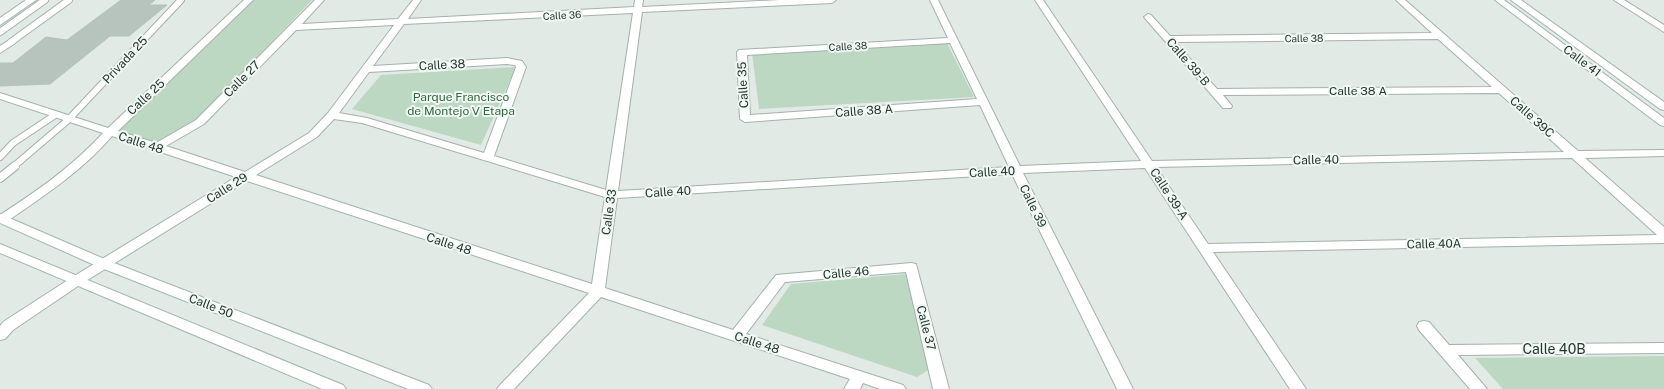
<svg xmlns="http://www.w3.org/2000/svg" width="1664" height="389" font-family="'Public Sans',sans-serif">
	<style>
		.green { fill: #bcd8c2 }
		.building { fill: #b7c4be; stroke: #b4c2bb }
		.lines { fill: none; stroke-linecap: round; stroke-linejoin: round }
		.lane-far1-casing { stroke: #a5b1ab; stroke-width: 8 }
		.lane-casing { stroke: #a5b1ab; stroke-width: 10 }
		.street-casing { stroke: #a5b1ab; stroke-width: 2 }
		.secondary-casing { stroke: #a2b4ac; stroke-width: 2 }
		.lane-far1 { stroke: #fff; stroke-width: 6 }
		.lane { stroke: #fff; stroke-width: 8 }
		.street { fill: #fff; fill-rule: evenodd }
		.secondary { fill: #fff; fill-rule: evenodd }
		.labels { text-anchor: middle; dominant-baseline: central; stroke-width: 4; stroke-linejoin: round; paint-order: stroke }
		.far-street-label { font-size: 10px; fill: #243831; stroke: #f1f7f3 }
		.street-label { font-size: 12px; fill: #243831; stroke: #f1f7f3 }
		.park-label { font-size: 12px; fill: #336a43; stroke: #f1f7f3 }
		.near-street-label { font-size: 14px; fill: #243831; stroke: #f1f7f3 }
	</style>
	<rect width="100%" height="100%" fill="#e1eae5"/>
	<g class="green">
		<path d="M252 0H312L197 120 160 145 112 132Z"/>
		<path d="M947 43 974 97 759 109 752 53Z"/>
		<path d="M516 67 481 145 352 109 381 75Z"/>
		<path d="M906 274 930 369 917 377 762 325 791 284Z"/>
		<path d="M1664 356V389H1503L1475 358Z"/>
	</g>
	<path class="building" d="M121 0H155L149 5H167L129 36H110L50 84 0 86V63H13L46 37 67 40Z"/>
	<g class="lines">
		<g class="lane-far1-casing">
			<g id="lane-far1">
				<path d="M0 32 45 0"/>
				<path d="M11 42 69 0"/>
				<path d="M0 157 13 143 55 115"/>
				<path d="M13 167 68 120 181 0"/>
			</g>
		</g>
		<g class="lane-casing">
			<path id="lane" d="M0 178 15 166"/>
		</g>
		<g class="street-casing">
			<g id="street">
				<path d="M244 0H253L118 131 156 143 196 120 315 0H324L302 24 398 19 413 0H421L408 19 634 7 635 0H643L642 7 780 0H836L832 3 642 12 618 191 1009 167 980 105 745 122 740 119 737 52 739 50 948 38 930 0H938L1020 166 1141 161 1035 0H1043L1152 161 1564 152 1499 93 1223 95 1232 106 1231 108H1223L1144 17 1148 14 1151 15 1170 36 1432 33 1396 0H1405L1578 151 1664 150V156L1585 158 1664 227V243L1213 252 1306 389H1290L1145 168 1023 173 1133 389H1117L1012 174 617 198 605 288 733 330 776 275 911 263 916 264 949 389H933L906 272 785 282 746 334 903 385 906 389H880L863 383 860 389H844L850 379 601 297 514 389H497L500 385 589 293 247 181 81 284 13 330 5 339 0 340V326L3 322 71 278 236 177 112 136C82 171 44 196 6 222H0V215C37 191 73 166 103 133L0 99V93L108 128ZM633 13 606 190 494 156 526 67 522 61 507 58 373 66 404 24ZM394 25 328 113 309 133 245 172 166 146 204 124 296 30ZM1438 39 1492 87 1217 89 1175 42ZM950 43 977 99 750 115 747 55ZM507 64 515 65 516 67 484 153 367 118 339 113 369 72ZM334 119 362 123 605 197 592 284 256 175 317 137ZM1572 158 1657 235 1208 244 1156 167Z"/>
				<path d="M1614 0H1624L1664 25V32Z"/>
				<path d="M11 39 14 40 16 42 14 44 0 53V46Z"/>
				<path d="M1424 321 1429 322 1449 345 1664 343V353L1458 355 1487 389H1470L1419 330 1417 326 1419 322Z"/>
			</g>
		</g>
		<g class="secondary-casing">
			<g id="secondary">
				<path d="M26 0H36L0 25V18Z"/>
				<path d="M1495 0H1504L1664 118V126L1660 125Z"/>
				<path d="M1511 0H1521L1664 102V110L1660 109Z"/>
				<path d="M0 214 109 261 429 385 432 389H408L99 267 0 223Z"/>
				<path d="M0 244 343 385 346 389H322L0 253Z"/>
			</g>
		</g>
		<use href="#lane-far1" class="lane-far1"/>
		<use href="#lane" class="lane"/>
		<use href="#street" class="street"/>
		<use href="#secondary" class="secondary"/>
	</g>
	<g class="labels">
		<g class="far-street-label">
			<text transform="translate(562 15) rotate(-3)">Calle 36</text>
			<text transform="translate(1304 38) rotate(-1)">Calle 38</text>
			<text transform="translate(848 46) rotate(-3)">Calle 38</text>
		</g>
		<g class="street-label">
			<text transform="translate(125 60) rotate(-47)">Privada 25</text>
			<text transform="translate(1582 61) rotate(37)">Calle 41</text>
			<text transform="translate(1188 62) rotate(49)">Calle 39-B</text>
			<text transform="translate(442 65) rotate(-3)">Calle 38</text>
			<text transform="translate(242 79) rotate(-45)">Calle 27</text>
			<text transform="translate(743 85) rotate(-93)">Calle 35</text>
			<text x="1358" y="91">Calle 38 A</text>
			<text transform="translate(146 97) rotate(-43)">Calle 25</text>
			<text transform="translate(864 111) rotate(-4)">Calle 38 A</text>
			<text transform="translate(1532 117) rotate(42)">Calle 39C</text>
			<text transform="translate(141 143) rotate(18)">Calle 48</text>
			<text transform="translate(1316 160) rotate(-1)">Calle 40</text>
			<text transform="translate(992 172) rotate(-3)">Calle 40</text>
			<text transform="translate(227 188) rotate(-32)">Calle 29</text>
			<text transform="translate(668 192) rotate(-4)">Calle 40</text>
			<text transform="translate(1169 194) rotate(57)">Calle 39-A</text>
			<text transform="translate(1033 206) rotate(64)">Calle 39</text>
			<text transform="translate(609 212) rotate(-82)">Calle 33</text>
			<text transform="translate(449 244) rotate(18)">Calle 48</text>
			<text transform="translate(1434 244) rotate(-1)">Calle 40A</text>
			<text transform="translate(846 273) rotate(-5)">Calle 46</text>
			<text transform="translate(211 306) rotate(21)">Calle 50</text>
			<text transform="translate(926 328) rotate(76)">Calle 37</text>
			<text transform="translate(757 343) rotate(18)">Calle 48</text>
		</g>
		<g class="park-label">
			<text x="461" y="97">Parque Francisco<tspan x="461" dy="14">de Montejo V Etapa</tspan></text>
		</g>
		<g class="near-street-label">
			<text x="1554" y="349">Calle 40B</text>
		</g>
	</g>
</svg>
